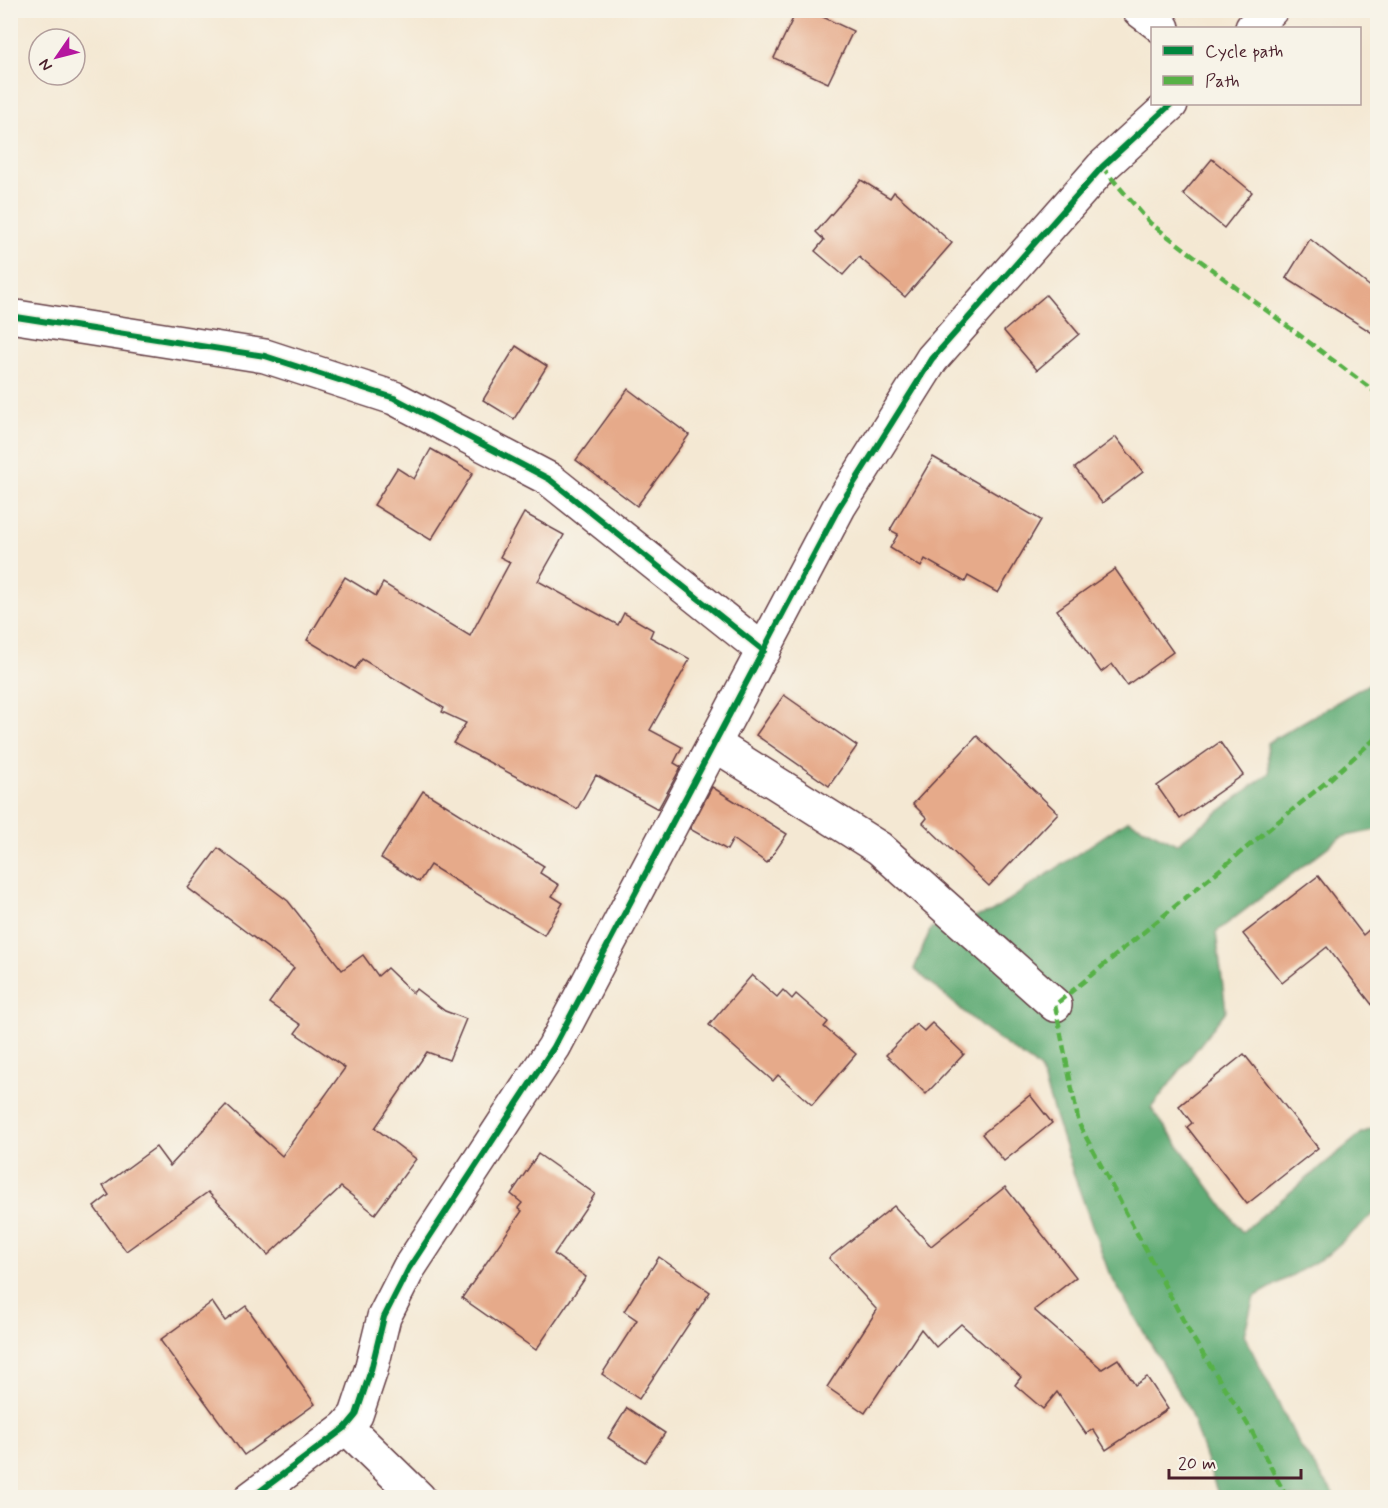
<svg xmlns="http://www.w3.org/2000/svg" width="1388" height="1508" font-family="Mynerve,sans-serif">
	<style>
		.forest { fill: #60ac76; stroke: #556650; stroke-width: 1.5 }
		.building { fill: #e6aa8a }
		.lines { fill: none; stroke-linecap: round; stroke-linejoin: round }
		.minor-casing { stroke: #643d44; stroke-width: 36 }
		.tertiary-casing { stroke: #643d44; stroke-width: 36 }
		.minor { stroke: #fff; stroke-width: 33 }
		.tertiary { stroke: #fff; stroke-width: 33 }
		.quiet { stroke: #57b146; stroke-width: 4.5; stroke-dasharray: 9 4.5; stroke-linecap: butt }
		.cycleway-casing { stroke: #f7f3e8; stroke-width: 10 }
		.cycleway { stroke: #00873e; stroke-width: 6 }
	</style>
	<rect width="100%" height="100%" fill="#f7f3e8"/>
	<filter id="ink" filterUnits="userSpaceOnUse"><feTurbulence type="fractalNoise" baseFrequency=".0167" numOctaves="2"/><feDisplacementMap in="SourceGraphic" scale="12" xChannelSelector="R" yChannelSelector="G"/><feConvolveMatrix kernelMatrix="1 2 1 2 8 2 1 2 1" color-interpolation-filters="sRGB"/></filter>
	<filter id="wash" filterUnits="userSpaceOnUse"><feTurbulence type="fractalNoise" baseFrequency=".008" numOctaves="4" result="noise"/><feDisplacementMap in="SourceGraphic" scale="24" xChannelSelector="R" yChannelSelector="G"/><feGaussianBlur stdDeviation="1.35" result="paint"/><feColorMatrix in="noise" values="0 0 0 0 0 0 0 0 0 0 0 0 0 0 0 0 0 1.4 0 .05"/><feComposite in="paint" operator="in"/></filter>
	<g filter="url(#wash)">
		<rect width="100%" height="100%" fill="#f4e8d3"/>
		<path class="forest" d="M1377 679V830L1341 837 1216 932 1226 1011 1151 1108 1242 1232 1362 1133 1377 1127V1211L1326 1256 1254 1297 1244 1335 1300 1446 1336 1497H1219L1189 1409 1109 1273 1075 1178 1040 1069 985 1030 914 969 931 928 990 913 1128 820 1177 844 1269 773 1267 743Z"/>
		<g id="blocks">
			<g class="building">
				<path d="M797 10H808L853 31 828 83 774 58Z"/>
				<path d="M1212 159 1252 192 1224 228 1183 194Z"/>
				<path d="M861 180 890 198 894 192 952 243 905 297 859 257 843 275 815 251 824 240 816 232Z"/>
				<path d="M1310 239 1377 292V336L1286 278Z"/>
				<path d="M1046 295 1079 334 1037 370 1004 331Z"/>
				<path d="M516 346 547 366 514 419 483 400Z"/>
				<path d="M628 389 689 435 637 506 576 460Z"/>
				<path d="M1116 437 1143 472 1102 503 1075 468Z"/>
				<path d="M431 449 473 473 431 540 374 505 397 468 414 479Z"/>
				<path d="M933 457 1041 520 998 593 968 576 965 582 925 559 921 567 890 548 898 534 890 530Z"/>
				<path d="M524 513 564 535 538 581 618 625 624 613 653 630 650 637 690 659 650 730 682 747 674 763 681 767 658 809 596 775 577 809 453 743 466 723 442 712 444 708 362 659 355 669 307 640 345 577 376 596 383 583 470 636 510 562 500 557Z"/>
				<path d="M1115 569 1173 652 1127 685 1112 664 1101 672 1057 610Z"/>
				<path d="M784 695 857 746 829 786 756 735Z"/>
				<path d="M977 736 1058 813 989 886 923 823 927 818 913 804Z"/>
				<path d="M1220 742 1243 775 1180 819 1157 786Z"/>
				<path d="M712 787 787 834 767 863 733 839 727 850 690 829Z"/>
				<path d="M423 791 544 866 540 873 559 885 552 896 563 903 544 935 430 865 419 882 381 858Z"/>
				<path d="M218 848 288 901 342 970 363 955 378 976 387 968 413 993 416 989 445 1011 466 1019 449 1060 427 1052 375 1128 416 1159 375 1214 341 1187 268 1255 208 1192 126 1251 94 1207 109 1195 103 1186 156 1147 170 1166 226 1105 282 1156 345 1068 295 1033 301 1025 269 1003 294 968 188 888Z"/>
				<path d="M1318 876 1363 935 1377 923V1011L1327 947 1282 983 1243 934Z"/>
				<path d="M752 975 777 997 783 990 792 999 796 994 828 1022 824 1027 856 1054 812 1105 778 1075 773 1081 709 1025Z"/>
				<path d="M932 1023 964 1054 926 1094 886 1055 916 1024 924 1031Z"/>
				<path d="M1244 1054 1318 1148 1247 1204 1187 1127 1192 1123 1179 1106Z"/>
				<path d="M1030 1095 1052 1123 1004 1161 982 1134Z"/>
				<path d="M538 1154 595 1194 554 1254 586 1277 536 1350 462 1298 522 1211 518 1208 522 1203 511 1194Z"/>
				<path d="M1005 1187 1076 1277 1034 1310 1102 1369 1118 1359 1135 1385 1147 1377 1168 1409 1106 1450 1093 1429 1086 1434 1057 1392 1043 1409 1015 1385 1021 1377 961 1324 936 1347 921 1329 865 1413 827 1387 877 1310 829 1258 894 1206 931 1246Z"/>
				<path d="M659 1257 710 1292 639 1399 602 1374 637 1320 624 1311Z"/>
				<path d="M212 1302 225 1321 246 1306 315 1404 244 1455 160 1340Z"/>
				<path d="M627 1408 665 1433 645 1462 608 1438Z"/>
			</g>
		</g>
	</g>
	<g filter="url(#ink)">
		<use href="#blocks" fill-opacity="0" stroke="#643d44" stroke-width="1.5"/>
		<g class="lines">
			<g class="minor-casing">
				<g id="minor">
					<path d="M1139 10 1163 28"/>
					<path d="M10 316 265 356 394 398 549 479 764 651"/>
					<path d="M714 744 879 848 1055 1005"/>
					<path d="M346 1427 419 1498"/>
				</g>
			</g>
			<g class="tertiary-casing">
				<g id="tertiary">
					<path d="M1252 28 1271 10"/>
					<path d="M251 1498 346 1427 356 1415 371 1370 384 1317 409 1268 554 1047 839 507 932 359 1102 167 1171 104"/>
				</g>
			</g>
			<use href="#minor" class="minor"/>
			<use href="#tertiary" class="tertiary"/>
			<g class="quiet">
				<path d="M1102 167 1150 223 1378 394"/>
				<path d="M1287 1498 1250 1428 1191 1335 1079 1124 1055 1005 1330 779 1378 736"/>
			</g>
			<g class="cycleway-casing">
				<g id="cycleway">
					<path d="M10 316 265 356 394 398 549 479 764 651"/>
					<path d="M251 1498 346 1427 356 1415 371 1370 384 1317 409 1268 554 1047 839 507 932 359 1102 167 1171 104"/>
				</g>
			</g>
			<use href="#cycleway" class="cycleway"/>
		</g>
	</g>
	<rect width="1388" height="1508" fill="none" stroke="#f7f3e8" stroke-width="36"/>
	<rect x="1151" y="27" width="210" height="78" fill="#f7f3e8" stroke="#b29e9c" stroke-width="1.5"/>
	<rect x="1163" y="46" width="30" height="9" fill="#00873e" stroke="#b29e9c" stroke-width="1.5"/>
	<text x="1205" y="57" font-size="18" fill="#4a1f2b">Cycle path</text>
	<rect x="1163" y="76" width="30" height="9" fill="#57b146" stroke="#b29e9c" stroke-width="1.5"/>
	<text x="1205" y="87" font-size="18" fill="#4a1f2b">Path</text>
	<g transform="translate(57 57) rotate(235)"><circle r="28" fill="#f7f3e8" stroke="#b29e9c" stroke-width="1.5"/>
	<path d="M0-4.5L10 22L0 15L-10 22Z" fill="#b5179e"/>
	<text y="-9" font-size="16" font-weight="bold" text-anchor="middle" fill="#4a1f2b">N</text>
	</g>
	<path d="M1169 1469v9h132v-9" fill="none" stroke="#4a1f2b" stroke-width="3"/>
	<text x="1178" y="1469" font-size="18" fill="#4a1f2b" stroke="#f7f3e8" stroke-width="4.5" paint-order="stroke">20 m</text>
</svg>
